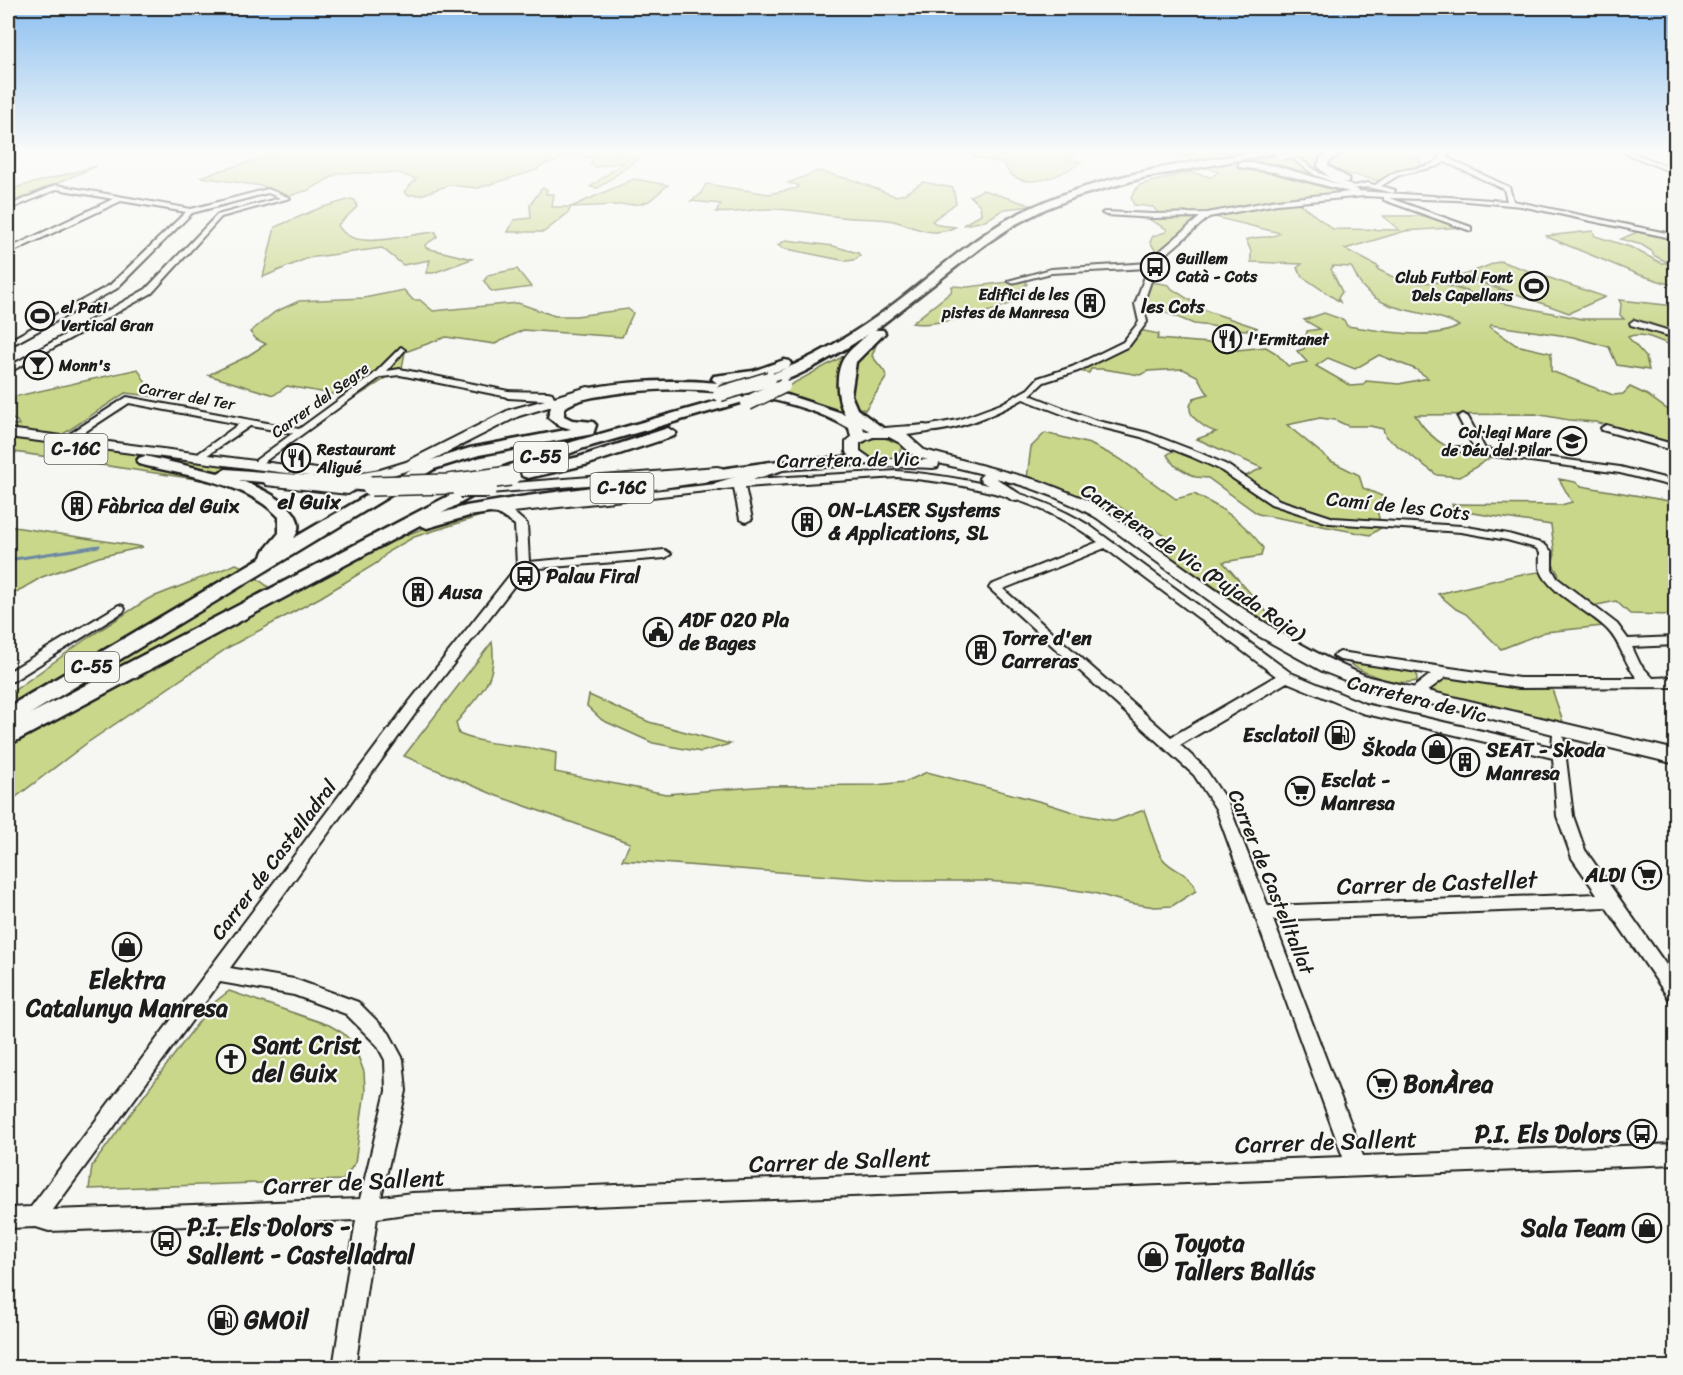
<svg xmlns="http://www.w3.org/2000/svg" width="1683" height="1375" font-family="Sriracha,sans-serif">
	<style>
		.green { fill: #c9d78b; stroke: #727a54; stroke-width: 1.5; fill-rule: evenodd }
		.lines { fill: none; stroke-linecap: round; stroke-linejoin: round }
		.stream { stroke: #6c87a3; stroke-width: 3 }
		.minor-casing { stroke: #1c1c1c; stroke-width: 4 }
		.major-casing { stroke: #1c1c1c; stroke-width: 4 }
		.highway-casing { stroke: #1c1c1c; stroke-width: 5 }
		.minor { fill: #f6f6f2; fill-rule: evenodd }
		.major { fill: #f6f6f2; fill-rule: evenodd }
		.highway { fill: #f6f6f2; fill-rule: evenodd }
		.major-bridge-casing { stroke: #1c1c1c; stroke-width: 20; stroke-linecap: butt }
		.highway-bridge-far2-casing { stroke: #1c1c1c; stroke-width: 14; stroke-linecap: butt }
		.highway-bridge-far1-casing { stroke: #1c1c1c; stroke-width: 17; stroke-linecap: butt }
		.highway-bridge-casing { stroke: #1c1c1c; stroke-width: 22; stroke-linecap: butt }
		.major-bridge { stroke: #f6f6f2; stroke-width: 16 }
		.highway-bridge-far2 { stroke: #f6f6f2; stroke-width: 11 }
		.highway-bridge-far1 { stroke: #f6f6f2; stroke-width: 14 }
		.highway-bridge { stroke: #f6f6f2; stroke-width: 19 }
		.labels { text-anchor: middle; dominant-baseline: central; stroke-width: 4.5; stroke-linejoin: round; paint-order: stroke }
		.far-poi-label { font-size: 16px; font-weight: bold; fill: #1c1c1c; stroke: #f6f6f2; text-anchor: start }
		.far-street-label { font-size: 16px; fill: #1c1c1c; stroke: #f6f6f2 }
		.far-neighbourhood-label { font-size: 18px; font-weight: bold; fill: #1c1c1c; stroke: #f6f6f2 }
		.shield { fill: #f6f6f2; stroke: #5d5d5c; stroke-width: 1.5 }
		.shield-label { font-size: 18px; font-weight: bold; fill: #1c1c1c }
		.street-label { font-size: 20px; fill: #1c1c1c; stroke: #f6f6f2 }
		.poi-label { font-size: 20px; font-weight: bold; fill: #1c1c1c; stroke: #f6f6f2; text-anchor: start }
		.neighbourhood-label { font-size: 21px; font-weight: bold; fill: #1c1c1c; stroke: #f6f6f2 }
		.near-street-label { font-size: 24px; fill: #1c1c1c; stroke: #f6f6f2 }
		.near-poi-label { font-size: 24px; font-weight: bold; fill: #1c1c1c; stroke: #f6f6f2; text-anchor: start }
	</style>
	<rect width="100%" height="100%" fill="#f6f6f2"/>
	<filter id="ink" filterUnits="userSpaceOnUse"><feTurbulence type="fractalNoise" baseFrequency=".0167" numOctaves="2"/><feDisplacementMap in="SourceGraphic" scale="12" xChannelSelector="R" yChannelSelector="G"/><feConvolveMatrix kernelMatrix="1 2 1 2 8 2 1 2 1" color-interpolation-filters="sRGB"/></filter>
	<g filter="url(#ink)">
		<g class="green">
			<path d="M284 151H603L640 158 598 188 590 187 624 162 595 167 590 164 594 159 574 154 539 167 537 170 478 188 449 185 421 195H407L404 192 416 179 398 173H339L309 190 289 196 262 186 200 177Z"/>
			<path d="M1035 151H1068L1075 155 1069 160 1081 162C1064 174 1033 189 1013 176 1005 171 1008 168 1003 163L974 157 979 153 1011 154Z"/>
			<path d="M1161 151H1186L1189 155 1197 151H1405L1411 157 1418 158 1422 166 1432 167 1397 174 1384 182 1345 173 1334 176 1327 172 1311 179 1355 193 1297 202 1333 229 1399 230 1383 216H1431L1463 227 1405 231 1345 249 1379 267 1377 269 1395 278 1421 283 1437 282 1479 296 1443 282 1460 275 1509 293 1492 301 1582 319H1624L1620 315 1621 304 1619 300 1675 306V347C1662 342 1641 330 1628 337L1646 357 1649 370 1617 365 1609 347 1573 337 1491 325 1490 327 1516 345 1551 353V371L1613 395 1623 394 1630 387 1647 395 1675 415V444L1595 422 1569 420 1535 414 1415 415C1436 448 1453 451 1490 458L1460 477 1437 475 1386 437 1383 429 1370 426H1348L1335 420 1320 418 1287 425 1331 461 1359 475 1363 488 1382 496 1385 503 1377 509 1381 528 1370 535 1258 514 1208 478 1195 477 1174 465 1167 455 1175 449 1242 478 1262 468 1197 439 1216 432C1208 430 1189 418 1190 408 1190 405 1192 401 1194 398L1208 394 1197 376 1183 369 1148 371 1140 375 1103 369H1091L1089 373 1078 371 1108 354 1139 330 1159 334 1157 339 1210 343 1237 350 1266 347 1276 353 1288 366 1307 362 1297 351 1304 349 1305 346 1302 342 1305 341 1307 331 1320 329 1304 320 1324 313 1344 320 1347 326C1379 330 1432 342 1459 326 1433 309 1387 316 1363 287 1357 281 1356 273 1351 267L1333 266 1331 269 1342 292 1338 298 1340 302 1303 277 1297 268 1302 264 1251 262V251L1246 240C1258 235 1270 240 1280 233L1207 215 1154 216 1158 213 1153 207 1134 205 1131 197 1139 185 1190 172 1211 177 1218 172 1191 161 1189 156 1179 157ZM1379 355 1415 369 1428 378 1399 384 1366 381 1363 385 1351 386 1316 366 1328 358 1355 369Z"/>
			<path d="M97 166 8 204V194L18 187Z"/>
			<path d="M818 171 853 180 895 196 904 194 923 182 953 188 956 203 932 221 938 225 955 227C930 240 912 224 888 220 873 218 857 219 841 217 817 214 792 208 767 209 750 209 734 214 716 212L721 204 691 201 700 195 706 184 769 194 798 188V185L788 183Z"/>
			<path d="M634 179 668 185 649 201 640 204 571 207 568 213 544 232H508L514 220 531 218 530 205 542 188 547 189 546 194H554L552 207H571Z"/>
			<path d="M983 190 1033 206 1004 209 985 221 963 225 981 214 980 205 970 196Z"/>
			<path d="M351 199 355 200 357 207 338 225C353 255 412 232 436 232L437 237 425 245 426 248 472 259 433 273H426L430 260 403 265 382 248 308 258 263 277 275 227 320 208Z"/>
			<path d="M1151 217H1201L1159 256 1150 242 1153 236 1166 232 1167 229 1150 220Z"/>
			<path d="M1593 231 1595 236 1630 247 1661 263H1669L1653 255V252L1642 245 1621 239 1639 231 1675 241V286L1637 274 1545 236Z"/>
			<path d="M786 240 833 246 858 253 860 256 854 260 846 261 782 248 778 245Z"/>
			<path d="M1500 261 1605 297 1569 313 1464 275Z"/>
			<path d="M517 269 531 287 495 292 490 290 484 281 488 275Z"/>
			<path d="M1025 280 1027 284C1019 289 1018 296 1012 302 998 312 928 327 912 323L951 292 952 286 968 287Z"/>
			<path d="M1146 281 1169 285 1172 289 1207 311 1258 328 1246 330 1194 324 1140 302Z"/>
			<path d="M404 290 413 300H420L433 311 518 303 555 316H576L628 309 633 313 622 337 523 330 495 344 446 337 405 352 402 368 355 398 287 386 274 395 208 375 246 357 266 344 256 339 250 332 275 312 299 301 364 298Z"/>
			<path d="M876 345 872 356 885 372 886 378 865 410 854 406C851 392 851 369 860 357 863 352 871 349 876 345Z"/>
			<path d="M851 352 848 415 779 391Z"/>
			<path d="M138 369 153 396 125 393 63 434 249 462 222 483 8 451V424L19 425 17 421 8 417V398Z"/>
			<path d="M1045 433 1090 444 1120 459 1176 499 1194 494C1222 508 1245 522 1263 548L1261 556 1223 562 1285 633 1326 662 1254 617 1153 546 1170 539 1112 502 1100 507 1059 487 1027 478 1031 447Z"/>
			<path d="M882 437 900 444 902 447 898 455C885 462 867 462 859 448L863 441Z"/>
			<path d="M1559 479 1575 482 1581 486 1675 502V615L1630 614 1616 601 1588 607 1607 623 1603 626 1545 632 1501 649 1466 614 1456 609 1438 594 1517 575 1547 571 1552 580 1559 575 1552 563 1555 555 1551 525 1453 510 1452 504 1561 505 1572 502Z"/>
			<path d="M469 514 484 515 414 537 389 551 377 563 321 597 229 647 87 743 8 803V695L86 639 148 599 236 564 243 567 281 597C342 565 402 531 469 514Z"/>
			<path d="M8 526 143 547 99 557 42 577 8 597Z"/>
			<path d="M492 642C498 683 479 693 456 723L459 734C490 747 524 744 556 753L555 772 666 794 767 786 876 785 905 782 927 772 1042 802 1079 814 1115 821 1144 810C1149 823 1155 848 1163 859 1173 872 1192 872 1196 891L1172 906 1155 907 1129 903 1094 893 1041 885 985 881H896L622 860 630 843 497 796 404 756Z"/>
			<path d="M1340 656 1416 667 1417 681C1393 687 1358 672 1340 656Z"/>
			<path d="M1450 673 1552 689 1563 722 1422 693Z"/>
			<path d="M589 695 649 722 730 744 701 752 653 743 602 720 587 706Z"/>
			<path d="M229 991 329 1025 343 1033 353 1043 364 1072 365 1091 355 1163 343 1180 89 1189 92 1166 211 1005Z"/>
		</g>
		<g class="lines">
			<path class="stream" d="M8 560 99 546"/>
			<g class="minor-casing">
				<g id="minor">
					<path d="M1282 151H1289L1319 173 1354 186 1368 183 1375 185C1381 181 1389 175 1396 172 1412 167 1438 170 1443 151H1449L1447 158 1509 187 1513 201 1676 235V239L1521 206 1456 200 1389 198 1471 227V231L1384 200V197L1365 196 1277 204 1209 217 1158 261 1143 304 1147 322 1129 346 1078 371 1044 382 1030 395 1094 420 1148 433 1200 453 1227 465 1279 500 1334 518 1461 526 1508 534 1544 544 1552 552V569L1557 578 1617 624 1628 639 1676 637V645L1632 647 1640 664 1653 678 1676 677V687L1519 688 1446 677 1418 698H1408L1406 695 1408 692 1431 674 1340 660 1333 656 1340 652 1519 678H1637C1624 663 1621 643 1608 630 1590 611 1551 595 1541 571 1539 566 1540 559 1540 553L1536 548 1507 540 1461 532 1329 523 1271 504 1219 469 1192 457 1141 437 1088 424 1023 399C999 413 948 435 920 431V427L958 420 1001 404 1028 389 1038 378 1072 367 1123 342 1139 322 1135 304 1148 268 1051 273 1012 283 1008 281 1051 269 1150 263 1152 258 1200 217 1154 218 1106 215 1102 213 1104 212 1154 214 1207 213 1277 200 1358 191 1507 201 1504 189 1445 162 1438 166 1399 175 1381 186 1395 190 1393 193 1368 187 1351 189 1315 175Z"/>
					<path d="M1620 151H1629L1676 170V174Z"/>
					<path d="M56 185 191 209 268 189 290 198 221 217 152 293 8 373V367L146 289 217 215 280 198 268 193 192 213 116 289 8 347V341L110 285 186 212 121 201 8 254V249L113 199 57 189 8 210V206Z"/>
					<path d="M1634 320 1676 333V338L1631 325 1630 323Z"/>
					<path d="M401 347 405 350 387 371 400 369 508 391 513 394 508 397 400 375 381 377 260 465 255 462 256 460 293 433 250 426 203 458 199 457V453L239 424 129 403 80 435 76 436 71 433 127 397 299 429 373 375Z"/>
					<path d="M1463 414 1468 417 1485 449 1620 467 1676 481V487L1620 473 1456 451V447L1474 448 1458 417Z"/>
					<path d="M1606 425 1676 445V451L1602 430 1601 428Z"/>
					<path d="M897 471C964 477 1032 490 1090 526L1291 673 1365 704 1552 747 1553 734H1563L1573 816 1585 850 1676 979V1002L1670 1000 1606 907 1273 920 1363 1156 1676 1144V1164L412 1213 377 1218 355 1368H333L356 1220 49 1231 36 1227 8 1228V1208L31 1207 410 701 517 566 515 525 498 514 489 513V509L770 478ZM897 477C971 484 1037 497 1098 542L991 585 989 588 1194 775 1216 809 1343 1157 412 1193 381 1197 406 1091 403 1059 389 1033 358 1002 294 979 230 968 420 707 527 569 665 558 671 554 665 550 529 562 527 524 513 512 734 488 740 519 746 522 752 519 745 487ZM1105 548 1276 676 1171 737 1003 589ZM1287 682 1362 713 1553 758 1557 816 1572 858 1597 894 1268 906 1228 803 1204 767 1180 745ZM220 982 294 995 346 1014 377 1045 385 1060 386 1091 360 1199 53 1210Z"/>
					<path d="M119 605 123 606 125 609 123 612 13 681 8 682V672Z"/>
				</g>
			</g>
			<g class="major-casing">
				<g id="major">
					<path d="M588 387 592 388 594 391 592 394 519 416 416 468 382 478 356 482 8 437V429L356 474 380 470 406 462 509 410 545 400 508 398 502 394 504 391 548 392 552 393 554 397Z"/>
					<path d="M924 425 929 426 931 429 929 432 907 435 924 450 1040 481 1085 499 1107 512C1192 572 1273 638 1369 677L1676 750V764L1365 688 1322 671 1255 634 1097 518C1065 499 1031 487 996 478L1024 497 1017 501 1012 500 981 481 979 478 983 474 939 463 938 467 933 468 885 466 883 463 885 460 890 459 928 460 914 456 900 443 889 437H873L860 443V451L874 461 872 464 783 470 720 490 713 486 715 483 758 470 756 467 758 464 763 463 850 456 846 452V442C861 425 902 428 924 425Z"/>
					<path d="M717 467 722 468 724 471 722 474 489 493 482 489 489 485Z"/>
					<path d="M271 478 348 486 355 490 348 494 266 485 264 482 266 479Z"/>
				</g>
			</g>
			<g class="highway-casing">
				<g id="highway">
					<path d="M1262 151H1287L1142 178 1078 196 1045 209 1014 225 984 245 875 330H883L885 333 856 362 851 395 857 409 883 428 875 433 863 427 866 438 864 441H852L849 428C785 391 683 383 612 394 596 397 578 398 564 408V416L572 420 593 422 596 425 593 434 479 455 434 469 30 714 504 467 572 442 738 395 745 399 743 402 584 448 534 467 579 457 668 428 676 433 674 436 589 464 528 478 522 476 521 472 516 473 442 513 466 506 520 497 779 461 787 466 779 471 469 516 427 528 420 525 16 741 8 743V726L10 724 8 725V707L262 557 264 551 279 533V517C244 481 186 476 139 464L137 461 139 458 145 456 218 473 226 469 371 481 377 482 379 486 377 489 422 463 470 448 571 429 558 425 548 417 552 404C580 379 679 379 717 383L712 379 714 376 753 371 784 360 789 361 791 364 789 367 755 379 721 383 787 395 845 414C836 400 835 372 844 358 850 349 860 342 868 334 851 346 783 388 766 384L764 381C771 372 789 368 800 362 821 352 842 340 863 326 912 294 954 251 1005 221 1083 177 1175 165 1262 151ZM239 480 371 491 376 490 294 538C314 510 259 487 239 480Z"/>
					<path d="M1332 151H1344L1329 161 1328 166 1348 178V182C1337 183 1324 175 1318 166L1321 158Z"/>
					<path d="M1243 162 1276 166 1358 190 1353 193 1275 172 1239 167V163Z"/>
				</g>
			</g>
			<use href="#minor" class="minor"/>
			<use href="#major" class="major"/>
			<use href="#highway" class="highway"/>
			<g class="major-bridge-casing">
				<path id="major-bridge" d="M460 489H489"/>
			</g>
			<g class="highway-bridge-far2-casing">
				<path id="highway-bridge-far2" d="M1281 154 1297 152"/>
			</g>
			<g class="highway-bridge-far1-casing">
				<g id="highway-bridge-far1">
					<path d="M720 394 769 379"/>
					<path d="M748 403 783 386"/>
				</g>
			</g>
			<g class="highway-bridge-casing">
				<path id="highway-bridge" d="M371 486 449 484 510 476"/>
			</g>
			<use href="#major-bridge" class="major-bridge"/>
			<use href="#highway-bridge-far2" class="highway-bridge-far2"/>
			<use href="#highway-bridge-far1" class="highway-bridge-far1"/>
			<use href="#highway-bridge" class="highway-bridge"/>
		</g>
	</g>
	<linearGradient id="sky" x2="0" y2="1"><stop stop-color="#8bbff0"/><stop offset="0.44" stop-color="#fbfbf9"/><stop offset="1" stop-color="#fbfbf9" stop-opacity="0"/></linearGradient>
	<rect width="1683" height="344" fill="url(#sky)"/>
	<defs>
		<g id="bus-ring" transform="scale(1.5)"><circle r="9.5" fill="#f6f6f2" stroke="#1c1c1c" stroke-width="1.5"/><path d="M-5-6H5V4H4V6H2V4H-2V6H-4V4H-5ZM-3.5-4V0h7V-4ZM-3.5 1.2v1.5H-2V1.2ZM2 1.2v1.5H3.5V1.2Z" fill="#1c1c1c"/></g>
		<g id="stadium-ring" transform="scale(1.5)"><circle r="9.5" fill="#f6f6f2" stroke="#1c1c1c" stroke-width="1.5"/><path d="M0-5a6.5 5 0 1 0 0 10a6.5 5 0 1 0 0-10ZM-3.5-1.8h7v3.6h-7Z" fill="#1c1c1c"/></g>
		<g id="building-ring" transform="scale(1.5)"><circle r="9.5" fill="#f6f6f2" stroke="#1c1c1c" stroke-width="1.5"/><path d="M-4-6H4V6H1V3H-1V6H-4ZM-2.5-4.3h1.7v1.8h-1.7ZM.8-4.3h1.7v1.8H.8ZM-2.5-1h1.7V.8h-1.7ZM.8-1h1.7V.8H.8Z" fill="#1c1c1c"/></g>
		<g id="restaurant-ring" transform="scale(1.5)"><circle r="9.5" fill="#f6f6f2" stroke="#1c1c1c" stroke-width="1.5"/><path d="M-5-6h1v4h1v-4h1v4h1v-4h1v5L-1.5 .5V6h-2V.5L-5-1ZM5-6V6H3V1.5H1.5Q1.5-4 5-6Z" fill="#1c1c1c"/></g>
		<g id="bar-ring" transform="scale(1.5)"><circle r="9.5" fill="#f6f6f2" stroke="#1c1c1c" stroke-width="1.5"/><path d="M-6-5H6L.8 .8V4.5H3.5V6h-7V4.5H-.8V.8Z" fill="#1c1c1c"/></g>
		<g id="school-ring" transform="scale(1.5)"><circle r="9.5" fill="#f6f6f2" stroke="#1c1c1c" stroke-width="1.5"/><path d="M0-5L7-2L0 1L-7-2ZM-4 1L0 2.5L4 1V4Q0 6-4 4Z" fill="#1c1c1c"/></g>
		<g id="civic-ring" transform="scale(1.5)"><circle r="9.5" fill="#f6f6f2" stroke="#1c1c1c" stroke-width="1.5"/><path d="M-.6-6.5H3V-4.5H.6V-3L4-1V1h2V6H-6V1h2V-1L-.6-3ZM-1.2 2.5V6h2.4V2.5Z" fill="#1c1c1c"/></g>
		<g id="fuel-ring" transform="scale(1.5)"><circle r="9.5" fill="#f6f6f2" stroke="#1c1c1c" stroke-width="1.5"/><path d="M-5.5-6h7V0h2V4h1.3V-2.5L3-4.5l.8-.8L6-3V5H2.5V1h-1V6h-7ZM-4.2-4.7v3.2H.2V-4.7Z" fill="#1c1c1c"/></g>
		<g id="shop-ring" transform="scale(1.5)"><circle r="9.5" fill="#f6f6f2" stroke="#1c1c1c" stroke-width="1.5"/><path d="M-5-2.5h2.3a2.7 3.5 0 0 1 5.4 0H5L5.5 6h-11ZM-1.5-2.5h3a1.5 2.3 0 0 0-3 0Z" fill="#1c1c1c"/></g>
		<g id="supermarket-ring" transform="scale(1.5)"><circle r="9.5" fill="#f6f6f2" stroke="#1c1c1c" stroke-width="1.5"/><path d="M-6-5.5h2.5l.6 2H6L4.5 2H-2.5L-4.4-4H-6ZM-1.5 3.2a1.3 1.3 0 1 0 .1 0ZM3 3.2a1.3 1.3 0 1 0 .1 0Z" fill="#1c1c1c"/></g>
		<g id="church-ring" transform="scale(1.5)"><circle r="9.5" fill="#f6f6f2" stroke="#1c1c1c" stroke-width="1.5"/><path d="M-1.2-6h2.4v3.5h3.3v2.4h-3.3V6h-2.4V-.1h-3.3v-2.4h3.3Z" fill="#1c1c1c"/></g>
	</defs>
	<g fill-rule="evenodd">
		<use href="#bus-ring" x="1155" y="267"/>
		<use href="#stadium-ring" x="1534" y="286"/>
		<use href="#building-ring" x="1090" y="303"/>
		<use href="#stadium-ring" x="40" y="316"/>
		<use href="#restaurant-ring" x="1227" y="339"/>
		<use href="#bar-ring" x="38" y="365"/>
		<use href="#school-ring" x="1572" y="441"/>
		<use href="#restaurant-ring" x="296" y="458"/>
		<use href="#building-ring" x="77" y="506"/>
		<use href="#building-ring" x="807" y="522"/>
		<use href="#bus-ring" x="525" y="576"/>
		<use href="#building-ring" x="418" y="592"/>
		<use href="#civic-ring" x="658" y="632"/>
		<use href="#building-ring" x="981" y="650"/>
		<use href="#fuel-ring" x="1340" y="735"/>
		<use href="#shop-ring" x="1437" y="749"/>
		<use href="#building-ring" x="1465" y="762"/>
		<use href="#supermarket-ring" x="1300" y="791"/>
		<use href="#supermarket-ring" x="1647" y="875"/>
		<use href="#shop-ring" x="127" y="947"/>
		<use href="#church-ring" x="231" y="1059"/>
		<use href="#supermarket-ring" x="1382" y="1084"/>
		<use href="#bus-ring" x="1642" y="1134"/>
		<use href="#shop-ring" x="1647" y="1228"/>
		<use href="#bus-ring" x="166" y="1241"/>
		<use href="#shop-ring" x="1153" y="1257"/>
		<use href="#fuel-ring" x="223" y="1320"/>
	</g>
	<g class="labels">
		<g class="far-poi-label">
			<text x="1176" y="258">Guillem<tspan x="1176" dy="18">Catà - Cots</tspan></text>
			<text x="1513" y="277" text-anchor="end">Club Futbol Font<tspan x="1513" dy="18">Dels Capellans</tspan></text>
			<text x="1069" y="294" text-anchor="end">Edifici de les<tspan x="1069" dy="18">pistes de Manresa</tspan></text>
			<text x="61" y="307">el Pati<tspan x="61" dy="18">Vertical Gran</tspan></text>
			<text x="1248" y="339">l'Ermitanet</text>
			<text x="59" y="365">Monn's</text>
			<text x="1551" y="432" text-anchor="end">Col·legi Mare<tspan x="1551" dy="18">de Déu del Pilar</tspan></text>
			<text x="317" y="449">Restaurant<tspan x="317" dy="18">Aligué</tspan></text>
		</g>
		<g class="far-street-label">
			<text transform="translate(187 396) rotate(10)">Carrer del Ter</text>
			<text transform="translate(320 400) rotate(-36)">Carrer del Segre</text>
		</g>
		<g class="far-neighbourhood-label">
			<text x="1173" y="307">les Cots</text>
		</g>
		<g class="shield">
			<rect x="44.5" y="434" width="63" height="30" rx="4.5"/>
			<rect x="514" y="442" width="54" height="30" rx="4.5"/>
			<rect x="590.5" y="473" width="63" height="30" rx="4.5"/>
			<rect x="65" y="652" width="54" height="30" rx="4.5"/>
		</g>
		<g class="shield-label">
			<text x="76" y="449">C-16C</text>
			<text x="541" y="457">C-55</text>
			<text x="622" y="488">C-16C</text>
			<text x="92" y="667">C-55</text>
		</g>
		<g class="street-label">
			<text transform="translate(848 460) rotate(-1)">Carretera de Vic</text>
			<text transform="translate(1398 506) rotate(6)">Camí de les Cots</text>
			<text transform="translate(1193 562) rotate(34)">Carretera de Vic (Pujada Roja)</text>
			<text transform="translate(1417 699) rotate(14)">Carretera de Vic</text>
			<text transform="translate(274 860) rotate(-53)">Carrer de Castelladral</text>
			<text transform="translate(1271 882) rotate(68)">Carrer de Castelltallat</text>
		</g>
		<g class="poi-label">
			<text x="98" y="506">Fàbrica del Guix</text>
			<text x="828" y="510">ON-LASER Systems<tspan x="828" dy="23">&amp; Applications, SL</tspan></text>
			<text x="546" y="576">Palau Firal</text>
			<text x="439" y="592">Ausa</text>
			<text x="679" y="620">ADF 020 Pla<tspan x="679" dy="23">de Bages</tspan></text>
			<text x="1002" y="638">Torre d'en<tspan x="1002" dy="23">Carreras</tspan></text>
			<text x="1319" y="735" text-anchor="end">Esclatoil</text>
			<text x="1416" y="749" text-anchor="end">Škoda</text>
			<text x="1486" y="750">SEAT - Skoda<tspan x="1486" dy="23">Manresa</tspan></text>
			<text x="1321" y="780">Esclat -<tspan x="1321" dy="23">Manresa</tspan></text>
			<text x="1626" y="875" text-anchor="end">ALDI</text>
		</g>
		<g class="neighbourhood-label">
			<text x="309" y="502">el Guix</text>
		</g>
		<g class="near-street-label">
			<text transform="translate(1437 883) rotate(-2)">Carrer de Castellet</text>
			<text transform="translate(1326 1142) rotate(-2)">Carrer de Sallent</text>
			<text transform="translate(840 1161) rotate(-2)">Carrer de Sallent</text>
			<text transform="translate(354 1182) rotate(-3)">Carrer de Sallent</text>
		</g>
		<g class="near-poi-label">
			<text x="127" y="980" text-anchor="middle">Elektra<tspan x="127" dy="28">Catalunya Manresa</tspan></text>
			<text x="252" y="1045">Sant Crist<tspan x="252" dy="28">del Guix</tspan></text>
			<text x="1403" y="1084">BonÀrea</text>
			<text x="1621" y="1134" text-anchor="end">P.I. Els Dolors</text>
			<text x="187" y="1227">P.I. Els Dolors -<tspan x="187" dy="28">Sallent - Castelladral</tspan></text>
			<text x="1626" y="1228" text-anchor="end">Sala Team</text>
			<text x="1174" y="1243">Toyota<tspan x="1174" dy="28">Tallers Ballús</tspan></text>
			<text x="244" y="1320">GMOil</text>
		</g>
	</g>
	<rect width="1683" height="1375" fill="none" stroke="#f6f6f2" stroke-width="30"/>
	<rect x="15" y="15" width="1653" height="1345" fill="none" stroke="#1c1c1c" stroke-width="2" filter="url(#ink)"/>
</svg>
